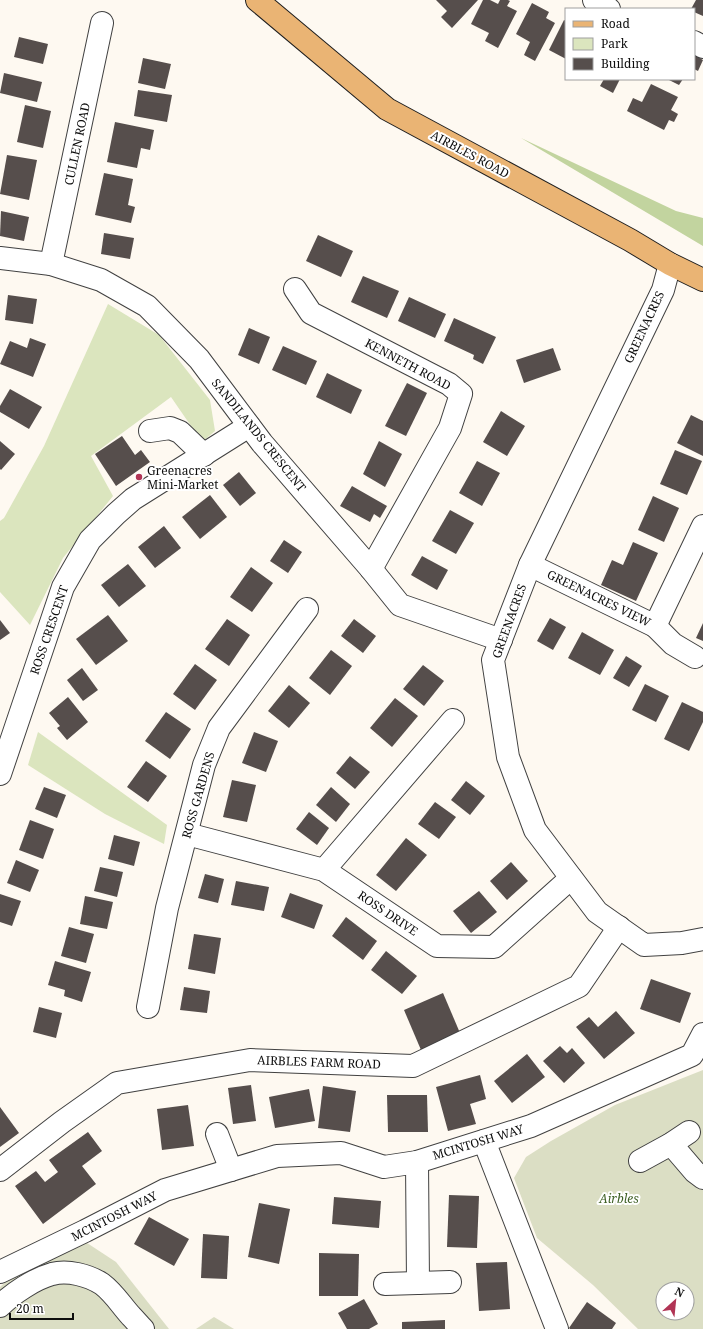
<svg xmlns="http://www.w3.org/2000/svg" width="703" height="1329" font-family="'Noto Serif',serif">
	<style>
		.green { fill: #dbe5be }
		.forest { fill: #c2d49f }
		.cemetery { fill: #dbdec4; fill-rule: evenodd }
		.building { fill: #564e4c }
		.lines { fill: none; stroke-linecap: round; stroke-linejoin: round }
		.minor-casing { stroke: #414141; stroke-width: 24 }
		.major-casing { stroke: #1f1f1f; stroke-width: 24 }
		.minor { stroke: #fff; stroke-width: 22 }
		.major { stroke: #eab474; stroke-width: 22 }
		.poi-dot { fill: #b13455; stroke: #fff; stroke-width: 1.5 }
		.labels { text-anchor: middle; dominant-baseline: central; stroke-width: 4; stroke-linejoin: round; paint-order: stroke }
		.street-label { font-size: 12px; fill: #0e0e0e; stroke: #fff }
		.poi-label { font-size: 12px; fill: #0e0e0e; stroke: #fff; text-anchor: start }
		.park-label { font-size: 12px; font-style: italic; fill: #3e6025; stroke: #fff }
	</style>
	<rect width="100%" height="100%" fill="#fef9f1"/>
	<g class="green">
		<path d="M108 304 159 335 210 400 215 431 202 442 171 397 91 456 113 496 63 558 30 625 0 592V521L4 518 44 446Z"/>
		<path d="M38 732 167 825 164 844 105 814 28 765Z"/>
	</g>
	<path class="forest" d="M521 138 676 211 703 218V246Z"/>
	<g class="cemetery">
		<path d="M703 1070V1329H638L593 1285 537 1238 514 1178 526 1157 551 1141 615 1105ZM663 1289H687V1313H663Z"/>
		<path d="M84 1241 116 1262 169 1329H0V1287L12 1276Z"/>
		<path d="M214 1317 234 1329H196Z"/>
	</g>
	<g class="building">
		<path d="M436 0H478L452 28 441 17 447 11Z"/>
		<path d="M483 0H490L498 4 500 0H508L510 1 507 6 517 11 498 48 485 41 489 33 471 24Z"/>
		<path d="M696 0H703V16L694 12V9H691Z"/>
		<path d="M532 3 549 12 546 18 555 23 535 61 524 55 530 42 516 34Z"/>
		<path d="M564 20 566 21V59L549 50Z"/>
		<path d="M19 37 48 44 43 64 14 57Z"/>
		<path d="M694 55 703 60 698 71 694 69Z"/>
		<path d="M143 58 171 64 165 89 138 83Z"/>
		<path d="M4 73 42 82 37 102 0 93Z"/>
		<path d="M604 79H620L613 93 600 86Z"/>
		<path d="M667 79H683L679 85Z"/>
		<path d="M651 84 678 97 671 110 678 114 674 122 669 120 664 130 627 111 633 98 642 102Z"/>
		<path d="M138 90 172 95 167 122 134 116Z"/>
		<path d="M25 105 51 111 43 148 17 142Z"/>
		<path d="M115 122 154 130 150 150 141 148 137 168 107 162Z"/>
		<path d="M7 155 37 160 29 200 0 194Z"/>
		<path d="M104 173 133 179 128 205 135 207 131 223 95 215Z"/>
		<path d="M1 211 29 217 24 241 0 236Z"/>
		<path d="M104 233 134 238 130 259 101 254Z"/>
		<path d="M318 235 353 251 341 277 306 261Z"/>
		<path d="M363 276 399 291 387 318 351 302Z"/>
		<path d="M8 295 37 299 33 324 5 320Z"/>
		<path d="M409 297 446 314 435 338 398 321Z"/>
		<path d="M454 318 496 337 483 364 473 359 474 355 444 341Z"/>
		<path d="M249 328 270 337 259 364 238 355Z"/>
		<path d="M30 338 46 344 33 377 0 364 10 341 27 348Z"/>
		<path d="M283 346 317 361 306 385 272 370Z"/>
		<path d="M553 348 561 370 524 383 516 360Z"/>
		<path d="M327 373 362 390 351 414 316 397Z"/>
		<path d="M407 383 427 393 406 436 385 426Z"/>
		<path d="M10 389 42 407 29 429 0 412V406Z"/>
		<path d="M501 411 525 426 507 456 483 442Z"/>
		<path d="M691 415 703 421V456L677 443Z"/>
		<path d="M122 436 135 455 141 450 150 462 116 486 95 454Z"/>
		<path d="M0 441 15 454 1 470 0 469Z"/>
		<path d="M379 441 402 454 385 487 363 474Z"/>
		<path d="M675 450 702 461 687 495 660 484Z"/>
		<path d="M477 461 500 473 482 506 459 493Z"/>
		<path d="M239 472 256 493 240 506 223 485Z"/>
		<path d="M352 486 387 506 380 518 374 514 370 522 340 506Z"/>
		<path d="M210 495 227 517 200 539 182 517Z"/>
		<path d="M653 496 679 508 664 542 638 530Z"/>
		<path d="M450 510 474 523 456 554 432 541Z"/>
		<path d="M164 526 181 548 155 568 138 547Z"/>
		<path d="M284 540 302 552 288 573 270 561Z"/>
		<path d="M633 542 658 553 636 601 601 585 612 560 623 565Z"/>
		<path d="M422 556 448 570 437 590 411 575Z"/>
		<path d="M128 564 146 586 119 607 101 585Z"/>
		<path d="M251 567 273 583 252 612 230 597Z"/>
		<path d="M108 615 128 641 96 665 76 639Z"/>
		<path d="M550 618 566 627 553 650 537 641Z"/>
		<path d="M227 619 250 635 229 666 205 649Z"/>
		<path d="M354 619 376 636 363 653 341 636Z"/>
		<path d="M0 620 10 633 0 640Z"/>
		<path d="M703 623V641L696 638Z"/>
		<path d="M582 632 614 650 600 675 568 658Z"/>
		<path d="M331 650 352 666 330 695 309 678Z"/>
		<path d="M626 656 642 666 629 687 613 678Z"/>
		<path d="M195 664 217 680 195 710 173 694Z"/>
		<path d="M423 665 444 681 424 706 403 689Z"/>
		<path d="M82 668 98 690 83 701 67 680Z"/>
		<path d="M645 684 669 696 656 722 632 710Z"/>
		<path d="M289 685 310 703 289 728 268 711Z"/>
		<path d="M68 697 88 722 67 740 57 728 60 726 49 713Z"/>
		<path d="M395 698 418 716 392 747 370 728Z"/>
		<path d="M682 702 703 712V722L689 751 664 739Z"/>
		<path d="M166 712 191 729 170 759 145 741Z"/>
		<path d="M254 732 278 741 266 772 242 763Z"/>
		<path d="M350 756 370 772 355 789 336 773Z"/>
		<path d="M146 761 167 776 148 802 127 787Z"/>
		<path d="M232 780 256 785 247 822 223 817Z"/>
		<path d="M466 781 485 796 470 815 451 800Z"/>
		<path d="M44 787 66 795 57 818 35 809Z"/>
		<path d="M331 787 350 804 336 822 316 805Z"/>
		<path d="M435 802 456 817 439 839 418 824Z"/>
		<path d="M309 812 329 828 317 845 296 829Z"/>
		<path d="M30 820 54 829 43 859 19 850Z"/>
		<path d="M114 835 140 842 134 866 108 859Z"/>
		<path d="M406 838 427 855 396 891 376 875Z"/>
		<path d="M16 860 39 870 30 892 7 883Z"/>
		<path d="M511 862 528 881 507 900 490 881Z"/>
		<path d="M100 867 123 872 117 897 94 891Z"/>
		<path d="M205 874 224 879 218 903 198 898Z"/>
		<path d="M236 881 269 887 264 911 231 905Z"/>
		<path d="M479 891 497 912 471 933 453 911Z"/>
		<path d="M290 893 323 905 314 929 281 917Z"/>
		<path d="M0 894 21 901 12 926 0 922Z"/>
		<path d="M85 896 113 902 107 929 80 924Z"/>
		<path d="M346 917 377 941 363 960 332 936Z"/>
		<path d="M69 927 94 934 86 963 61 956Z"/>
		<path d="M194 934 221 938 215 974 188 969Z"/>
		<path d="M386 951 417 976 402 994 371 970Z"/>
		<path d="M55 961 91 972 82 1002 64 996 65 990 48 985Z"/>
		<path d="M651 979 691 993 680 1023 640 1009Z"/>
		<path d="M184 987 210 991 207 1013 180 1010Z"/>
		<path d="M443 993 460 1033 421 1050 404 1010Z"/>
		<path d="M39 1007 62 1013 56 1038 33 1032Z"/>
		<path d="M616 1011 635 1033 604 1059 576 1027 589 1017 598 1027Z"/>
		<path d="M560 1046 567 1053 572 1048 585 1063 564 1083 543 1061Z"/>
		<path d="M527 1054 545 1077 512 1103 494 1081Z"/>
		<path d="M480 1075 486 1099 470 1104 476 1124 448 1131 436 1087Z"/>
		<path d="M251 1085 256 1121 233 1124 228 1088Z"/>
		<path d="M323 1086 356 1091 350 1132 318 1128Z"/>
		<path d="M309 1089 315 1121 275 1128 269 1097Z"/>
		<path d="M387 1095H427L428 1132H388Z"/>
		<path d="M188 1105 194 1146 162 1150 157 1109Z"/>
		<path d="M0 1107 19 1133 0 1147Z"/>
		<path d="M88 1132 102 1151 82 1166 96 1184 43 1224 15 1186 36 1171 45 1182 58 1172 49 1160Z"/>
		<path d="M449 1195 479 1196 477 1248 447 1247Z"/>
		<path d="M334 1197 381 1201 379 1228 332 1224Z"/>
		<path d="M259 1203 290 1209 279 1264 248 1257Z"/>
		<path d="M149 1217 189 1239 174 1266 134 1244Z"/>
		<path d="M203 1234 229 1236 227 1279 201 1278Z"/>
		<path d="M319 1253 359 1254 358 1296H319Z"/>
		<path d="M507 1262 510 1309 479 1311 476 1263Z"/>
		<path d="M364 1299 378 1324 369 1329H347L338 1313Z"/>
		<path d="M587 1302 616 1323 612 1329H570L569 1328Z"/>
		<path d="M445 1320V1329H402V1322Z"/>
	</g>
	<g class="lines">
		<g class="minor-casing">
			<g id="minor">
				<path d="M594 0 609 9"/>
				<path d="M694 42 703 47"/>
				<path d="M0 258 51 264 101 280 147 306 199 359 262 443 371 569 400 605 501 640"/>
				<path d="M51 264 102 23"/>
				<path d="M670 264 663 290 530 565 493 660 508 757 535 830 597 912 644 945 682 943 703 939"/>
				<path d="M295 289 311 313 449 384 461 394 450 428 371 569"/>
				<path d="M150 431 170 428 180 432 204 455"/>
				<path d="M530 565 655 626 703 526"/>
				<path d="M655 626 673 644 695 657"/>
				<path d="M0 774 63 587 90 540 116 514 133 499 249 426"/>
				<path d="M187 834 324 870 437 946 494 947 571 878"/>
				<path d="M324 870 453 720"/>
				<path d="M148 1007 167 908 204 765 219 728 307 609"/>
				<path d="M217 1134 231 1170"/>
				<path d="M484 1141 557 1329"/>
				<path d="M671 1144 695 1172 703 1178"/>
				<path d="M640 1161 671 1144 689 1132"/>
				<path d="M417 1162 418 1283"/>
				<path d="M0 1170 62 1122 117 1083 250 1060 413 1066 579 986 619 927"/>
				<path d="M0 1272 85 1231 165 1190 277 1156 341 1153 384 1167 417 1162 531 1126 692 1055 703 1034"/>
				<path d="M385 1284 450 1282"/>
				<path d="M0 1306C12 1294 34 1279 52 1274 68 1270 88 1275 102 1284 114 1293 121 1305 131 1316 135 1320 139 1325 143 1329"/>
			</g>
		</g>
		<g class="major-casing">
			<path id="major" d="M257 0 387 109 630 240 670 264 703 280"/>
		</g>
		<use href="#minor" class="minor"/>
		<use href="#major" class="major"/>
	</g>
	<circle class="poi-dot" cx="139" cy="477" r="4"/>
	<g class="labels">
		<g class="street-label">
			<text transform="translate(77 144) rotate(-78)">CULLEN ROAD</text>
			<text transform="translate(470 154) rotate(28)">AIRBLES ROAD</text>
			<text transform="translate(644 327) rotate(-65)">GREENACRES</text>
			<text transform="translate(408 364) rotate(28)">KENNETH ROAD</text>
			<text transform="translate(259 435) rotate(51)">SANDILANDS CRESCENT</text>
			<text transform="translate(599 598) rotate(26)">GREENACRES VIEW</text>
			<text transform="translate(509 621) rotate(-70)">GREENACRES</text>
			<text transform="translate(49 630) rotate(-71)">ROSS CRESCENT</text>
			<text transform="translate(198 795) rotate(-74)">ROSS GARDENS</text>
			<text transform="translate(388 913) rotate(34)">ROSS DRIVE</text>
			<text transform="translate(319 1062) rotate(2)">AIRBLES FARM ROAD</text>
			<text transform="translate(478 1142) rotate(-17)">MCINTOSH WAY</text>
			<text transform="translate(114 1216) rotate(-27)">MCINTOSH WAY</text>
		</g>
		<g class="poi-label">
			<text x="147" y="470">Greenacres<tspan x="147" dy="14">Mini-Market</tspan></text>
		</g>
		<g class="park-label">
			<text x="619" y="1198">Airbles</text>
		</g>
	</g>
	<rect x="565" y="8" width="130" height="72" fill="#ffffff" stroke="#9f9f9f"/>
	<rect x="573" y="21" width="20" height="6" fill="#eab474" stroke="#9f9f9f"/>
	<text x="601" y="28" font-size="12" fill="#0e0e0e">Road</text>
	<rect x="573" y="38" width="20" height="12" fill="#dbe5be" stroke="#9f9f9f"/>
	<text x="601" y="48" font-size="12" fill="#0e0e0e">Park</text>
	<rect x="573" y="58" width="20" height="12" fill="#564e4c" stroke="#9f9f9f"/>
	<text x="601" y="68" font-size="12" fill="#0e0e0e">Building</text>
	<g transform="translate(675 1301) rotate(27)"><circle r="19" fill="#ffffff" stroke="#9f9f9f"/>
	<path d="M0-3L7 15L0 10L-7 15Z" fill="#b13455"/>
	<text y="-6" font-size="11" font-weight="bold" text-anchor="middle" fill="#0e0e0e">N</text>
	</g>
	<path d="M10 1313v6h63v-6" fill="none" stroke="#0e0e0e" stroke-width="2"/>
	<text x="16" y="1313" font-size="12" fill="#0e0e0e" stroke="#ffffff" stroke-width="3" paint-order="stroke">20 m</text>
</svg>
